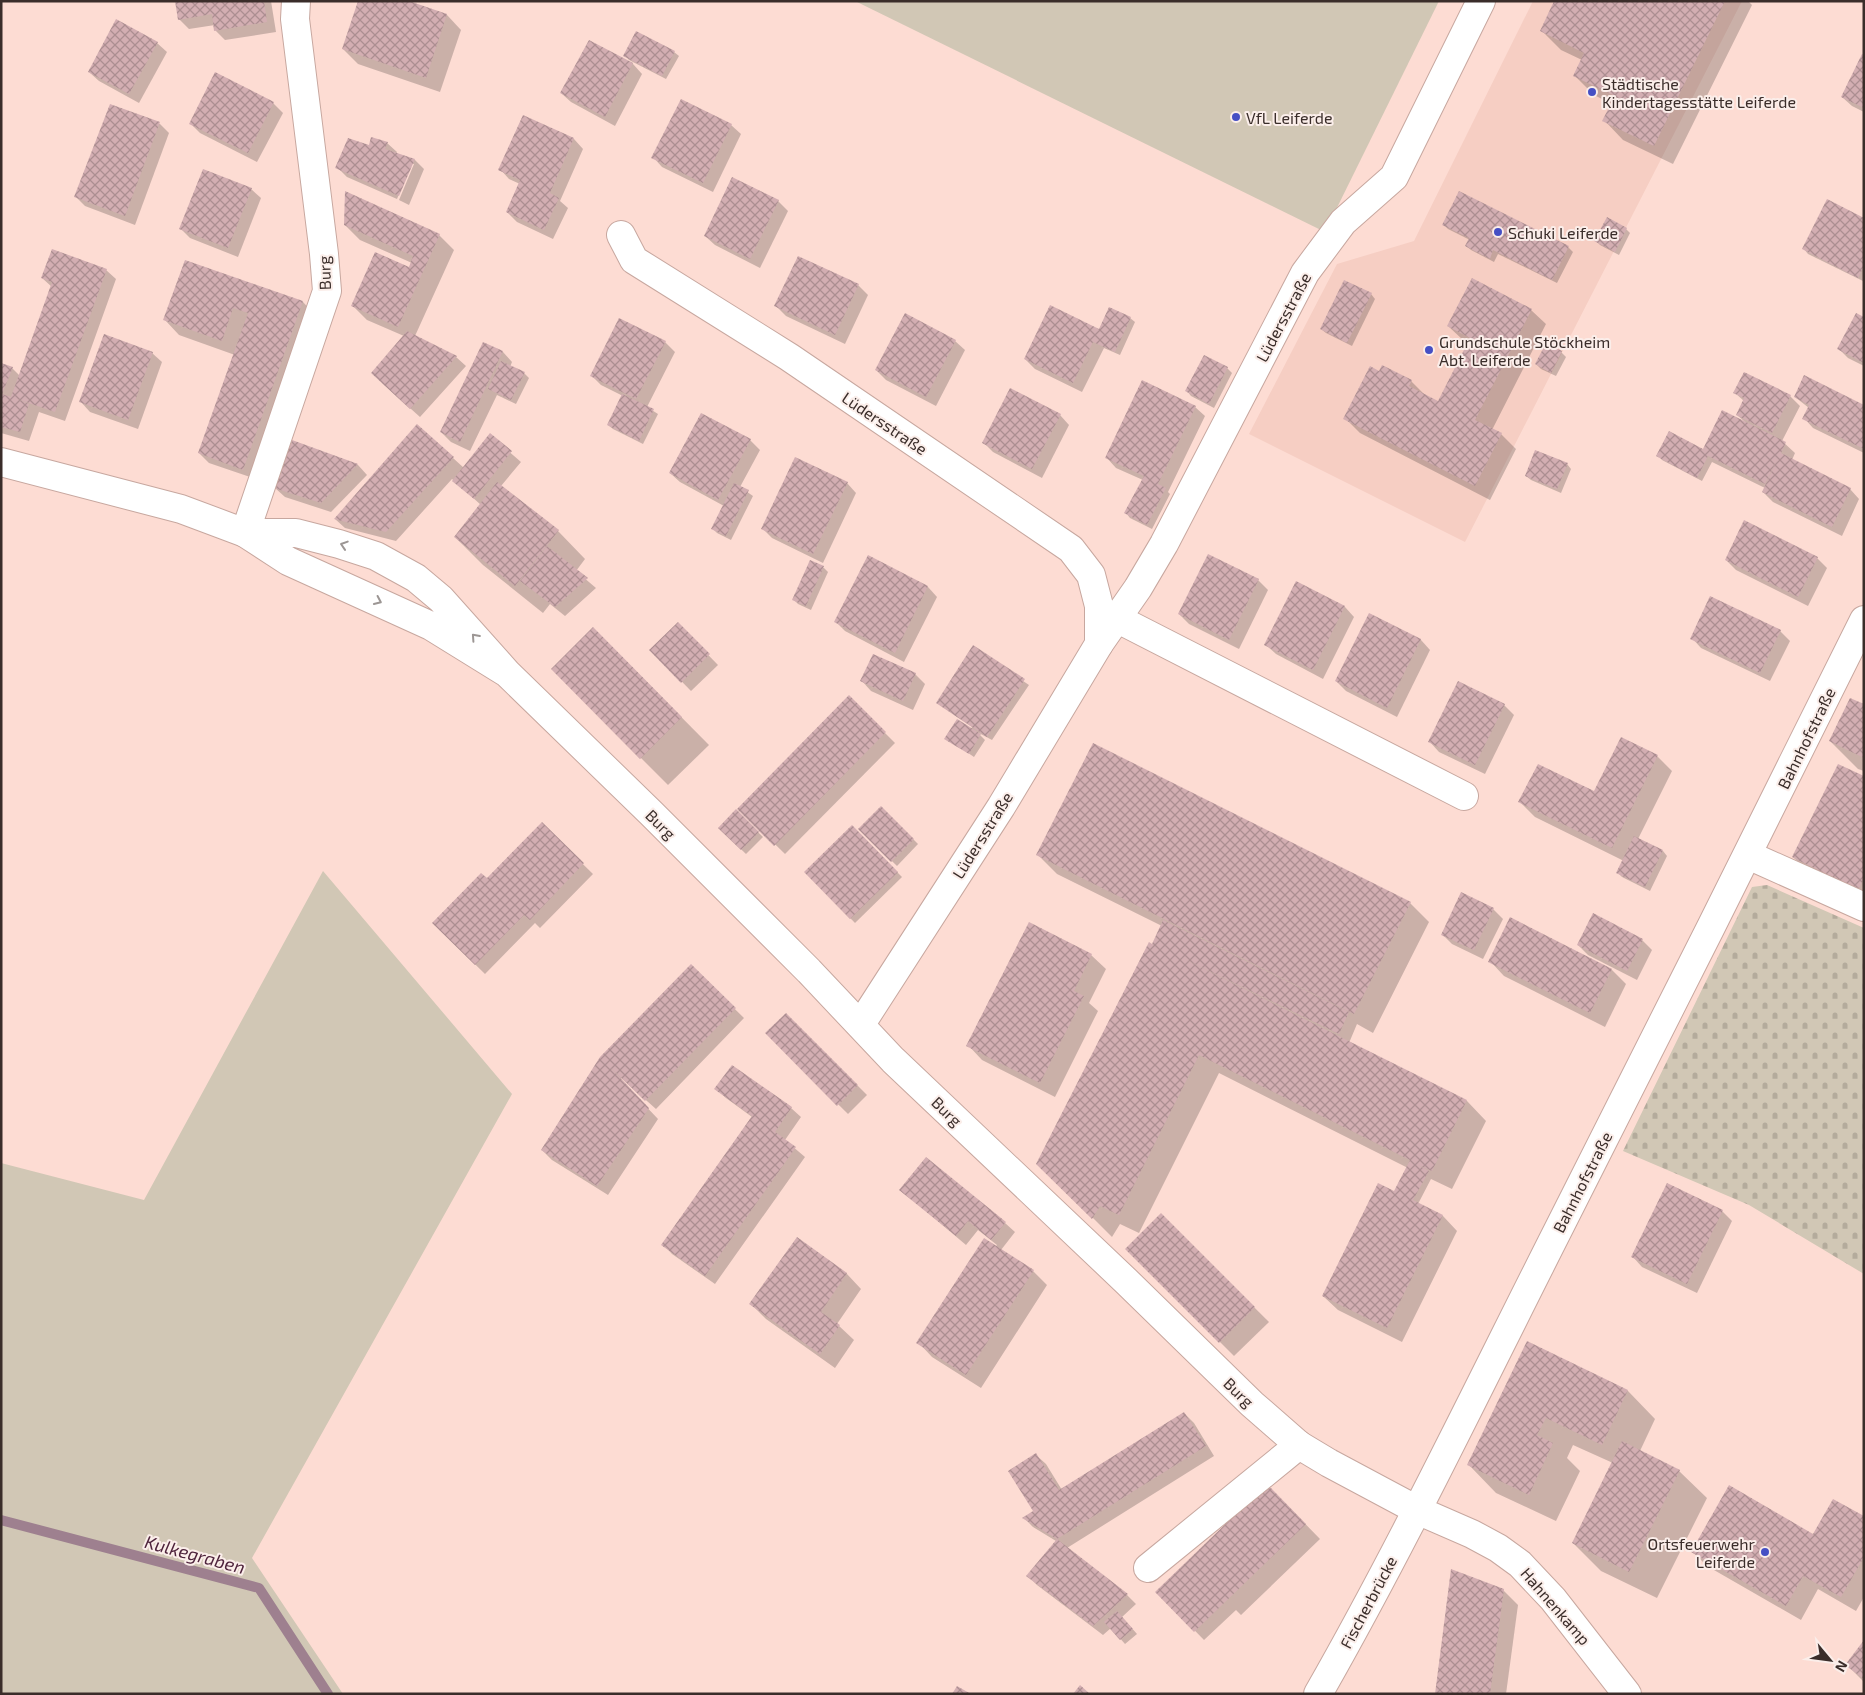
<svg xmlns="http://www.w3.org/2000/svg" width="1865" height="1695" font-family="'Exo 2',sans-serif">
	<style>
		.built { fill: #f6cec3 }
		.grass { fill: #d1c7b5 }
		.cemetery { fill: url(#cemetery-stones) }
		.shadow { fill: #0003 }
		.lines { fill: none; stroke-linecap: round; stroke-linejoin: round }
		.stream { stroke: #9e808f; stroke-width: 10 }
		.building { fill: url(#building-cross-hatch) }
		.minor-casing { stroke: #c7a79f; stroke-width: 30 }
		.minor { stroke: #fff; stroke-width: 28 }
		.oneway { stroke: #9c9694 }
		.poi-dot { fill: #454fc4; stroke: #fbeeea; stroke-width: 2 }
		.labels { text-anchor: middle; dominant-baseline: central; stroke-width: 4; stroke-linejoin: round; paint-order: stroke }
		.poi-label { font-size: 16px; fill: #3a2d2a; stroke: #fbeeea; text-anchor: start }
		.street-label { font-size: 16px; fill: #3a2d2a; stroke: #fbeeea }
		.water-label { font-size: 18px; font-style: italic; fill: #4e233c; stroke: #fbeeea }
	</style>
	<defs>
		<pattern id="cemetery-stones" width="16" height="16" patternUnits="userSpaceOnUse" patternTransform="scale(1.25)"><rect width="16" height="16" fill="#d1c7b5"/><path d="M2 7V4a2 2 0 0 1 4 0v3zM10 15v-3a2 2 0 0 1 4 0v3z" fill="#b4ab9c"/></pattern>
		<pattern id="building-cross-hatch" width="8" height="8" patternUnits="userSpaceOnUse" patternTransform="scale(1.25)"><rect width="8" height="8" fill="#d3aeb2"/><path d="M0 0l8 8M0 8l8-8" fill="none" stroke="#ac8e91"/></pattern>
	</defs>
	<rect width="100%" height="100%" fill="#fddcd3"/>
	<path class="built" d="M1533 1H1742L1465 542 1249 434 1337 264 1414 241Z"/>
	<g class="grass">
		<path d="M855 1H1439L1325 232Z"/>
		<path d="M323 871 512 1094 252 1558 343 1694H1V1163L144 1200Z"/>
	</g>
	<path class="cemetery" d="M1767 885 1864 928V1274L1749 1205 1623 1151 1752 887Z"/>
	<g class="shadow">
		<path d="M176 1H271L276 32 225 40 215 30V25L189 29 179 19Z"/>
		<path d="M405 1 447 15 461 30 440 92 358 64 343 49Z"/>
		<path d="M1556 1H1748L1752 5 1673 164 1623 140 1604 120 1612 104 1594 95 1574 75 1582 60 1561 50 1542 31Z"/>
		<path d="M589 41 633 64 642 74 615 126 571 102 561 93Z"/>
		<path d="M157 43 167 52 139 103 99 81 89 72Z"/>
		<path d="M674 52 679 56 666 79 629 60 625 55Z"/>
		<path d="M1864 56V112L1852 106 1842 97Z"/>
		<path d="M273 103 283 113 257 162 200 133 190 123Z"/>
		<path d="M111 105 160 124 169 133 135 225 85 206 76 197Z"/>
		<path d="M523 116 574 139 583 149 560 201 568 208 553 239 517 222 507 212 520 184 509 179 500 169Z"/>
		<path d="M731 125 741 134 713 192 662 167 653 157Z"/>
		<path d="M387 143 397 152 396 154 415 160 424 169 409 205 399 200 414 164H412L397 199 347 177 337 167 370 146Z"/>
		<path d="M251 189 261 198 238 257 190 238 180 228Z"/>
		<path d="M1460 192 1568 247 1573 252 1557 283 1498 254 1494 262 1471 250 1466 246 1470 240 1448 229 1444 225Z"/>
		<path d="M346 193 439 235 454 250 415 336 456 357 466 366 420 417 382 383 404 336 367 320 352 305 409 268 412 263 360 240 345 225Z"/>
		<path d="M778 201 788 211 760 268 715 245 705 236Z"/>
		<path d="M1864 219 1863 281 1808 254 1804 249Z"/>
		<path d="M1626 229 1630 233 1619 255 1600 245 1596 241Z"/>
		<path d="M185 261 303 302 317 317 253 478 209 463 199 453 235 355 179 335 165 320Z"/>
		<path d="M106 270 116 279 65 421 39 412 29 441 1 433V364L12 368 20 376 52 287 42 278Z"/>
		<path d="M858 285 868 295 845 344 786 316 776 306Z"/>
		<path d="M1371 294 1375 299 1352 346 1326 333 1321 329Z"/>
		<path d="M1531 310 1546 324 1492 430 1501 434 1516 449 1490 500 1360 433 1345 418 1380 373 1411 381 1426 396 1438 403 1468 343 1463 340 1448 326Z"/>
		<path d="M1130 318 1135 322 1120 355 1104 348 1082 392 1035 369 1025 359Z"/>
		<path d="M1864 318V366L1848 358 1839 349Z"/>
		<path d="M955 341 965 350 936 406 886 380 876 370Z"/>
		<path d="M665 342 675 352 647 407 658 414 643 444 613 429 608 425 623 396 601 385 591 375Z"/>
		<path d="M484 343 503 352 512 362 510 367 524 373 529 378 516 404 497 395 470 451 451 442 441 432Z"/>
		<path d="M1546 345 1561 352 1566 357 1556 376 1541 369 1536 364Z"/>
		<path d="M152 353 162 362 138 429 90 412 81 402Z"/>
		<path d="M1227 368 1232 373 1214 408 1191 396 1187 391Z"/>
		<path d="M1735 393 1790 396 1800 406 1782 441 1795 453 1792 460 1850 489 1859 499 1842 536 1773 502 1763 492 1765 488 1712 462 1702 481 1662 460 1658 455 1703 451 1745 422 1737 415 1744 401Z"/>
		<path d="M1795 397 1864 406V453L1813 428 1804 418 1809 408Z"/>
		<path d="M1195 407 1205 416 1168 492 1170 494 1152 529 1130 518 1126 513 1143 480 1116 468 1107 458Z"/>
		<path d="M1060 415 1069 425 1042 478 993 452 984 443Z"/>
		<path d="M490 435 521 462 501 486 558 531 585 559 576 571 596 588 565 616 550 604 543 613 483 565 455 537 481 505 452 479 396 541 345 528 335 519 453 458 464 468Z"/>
		<path d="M750 440 760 450 740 487 753 496 731 540 717 533 713 529 724 506 680 482 670 473Z"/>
		<path d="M293 441 358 465 367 475 331 512 285 497 275 488Z"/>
		<path d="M1567 464 1571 469 1561 493 1531 480 1526 476Z"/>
		<path d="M847 483 856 493 823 563 772 538 762 528Z"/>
		<path d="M1208 556 1258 580 1268 590 1239 649 1189 624 1179 614Z"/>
		<path d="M868 557 928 587 937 597 904 662 845 631 835 621Z"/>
		<path d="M1817 558 1827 568 1808 606 1736 570 1726 560Z"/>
		<path d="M810 562 824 568 828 572 811 610 798 604 794 600Z"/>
		<path d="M1297 583 1345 607 1354 617 1323 679 1276 654 1266 645Z"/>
		<path d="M1711 598 1780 631 1790 641 1770 681 1701 648 1692 638Z"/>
		<path d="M1370 614 1421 640 1430 650 1397 717 1346 691 1336 681Z"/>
		<path d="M678 624 718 665 691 691 651 650Z"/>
		<path d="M593 628 709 745 668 785 552 669Z"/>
		<path d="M973 647 1029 685 992 740 977 732 985 740 974 757 946 738 971 729 972 727 937 703Z"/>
		<path d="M915 674 925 684 913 710 871 691 862 681Z"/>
		<path d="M849 697 895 743 785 854 739 809Z"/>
		<path d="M1504 705 1514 715 1485 774 1439 752 1430 742Z"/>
		<path d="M1864 705V771L1858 769 1830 741Z"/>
		<path d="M1657 756 1672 771 1638 839 1663 851 1667 856 1650 891 1622 877 1618 873 1624 861 1535 817 1520 802 1594 793Z"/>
		<path d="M1864 778V906L1821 885 1793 857Z"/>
		<path d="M881 807 918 844 897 866 859 829Z"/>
		<path d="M736 811 763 837 746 854 719 828Z"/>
		<path d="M542 824 593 874 540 928 535 923 485 974 433 923 487 880Z"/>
		<path d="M852 827 902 877 855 923 806 872Z"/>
		<path d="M1038 855 1410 903 1429 922 1373 1033 1357 1024 1349 1043 1467 1101 1486 1121 1452 1189 1431 1179 1418 1204 1443 1216 1457 1231 1402 1342 1338 1310 1323 1296 1401 1196 1408 1168 1219 1073 1139 1233 1120 1224 1112 1237 1038 1163 1159 948 1162 926 1057 874Z"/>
		<path d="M1462 894 1493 909 1503 919 1483 959 1452 944 1442 934Z"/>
		<path d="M1511 919 1612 970 1626 984 1605 1027 1504 976 1490 961Z"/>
		<path d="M1642 940 1652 950 1637 980 1588 955 1578 945Z"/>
		<path d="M1091 955 1106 969 1089 1003 1098 1011 1055 1097 982 1060 968 1045Z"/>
		<path d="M691 966 744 1018 656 1109 621 1078 620 1079 658 1119 608 1195 552 1160 542 1150 601 1058Z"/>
		<path d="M786 1014 867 1095 848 1114 766 1033Z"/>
		<path d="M716 1089 791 1108 801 1117 785 1140 805 1157 715 1284 672 1254 663 1244 752 1117 726 1098Z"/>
		<path d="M901 1190 1005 1223 1015 1232 1001 1250 1033 1271 1047 1285 981 1388 932 1357 918 1342 997 1245 978 1230 966 1245Z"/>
		<path d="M1722 1211 1732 1221 1697 1293 1642 1267 1633 1257Z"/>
		<path d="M1161 1215 1269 1322 1234 1356 1127 1249Z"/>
		<path d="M797 1239 847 1274 861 1289 837 1324 854 1340 835 1368 766 1319 751 1304Z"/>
		<path d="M1527 1343 1628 1391 1655 1419 1640 1451 1679 1471 1707 1498 1657 1598 1601 1571 1573 1543 1613 1463 1573 1445 1567 1458 1580 1471 1556 1521 1496 1493 1469 1465Z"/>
		<path d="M1184 1413 1194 1423 1214 1456 1067 1548 1127 1595 1136 1604 1122 1617 1137 1634 1125 1644 1111 1628 1103 1635 1037 1585 1028 1576 1056 1541 1033 1527 1024 1518 1035 1511 1036 1455 1046 1464 1062 1490Z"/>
		<path d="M1282 1500 1320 1539 1241 1615 1236 1610 1204 1640 1157 1592Z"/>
		<path d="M1864 1518V1597L1856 1611 1818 1589 1801 1620 1707 1566 1692 1551 1814 1536Z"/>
		<path d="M1503 1590 1518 1605 1506 1694H1436Z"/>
		<path d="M1864 1642V1682L1847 1665Z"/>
	</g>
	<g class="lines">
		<path class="stream" d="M1 1520 259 1588 328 1694"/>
	</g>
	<g class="building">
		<path d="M175 1H264L267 22 214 31 212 14 178 20Z"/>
		<path d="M358 1H409L447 14 426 78 342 49Z"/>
		<path d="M1554 1H1725L1654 146 1602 121 1615 96 1573 76 1584 53 1540 31Z"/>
		<path d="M116 19 158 42 129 94 88 72Z"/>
		<path d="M636 31 675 51 662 76 623 56Z"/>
		<path d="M589 40 633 63 605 117 560 93Z"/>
		<path d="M1862 54 1864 55V108L1841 97Z"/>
		<path d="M215 72 274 102 248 153 189 124Z"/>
		<path d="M681 99 732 124 703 183 651 158Z"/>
		<path d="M110 104 160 122 125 216 74 197Z"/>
		<path d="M523 115 574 138 550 193 559 198 544 230 506 212 520 180 498 170Z"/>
		<path d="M371 137 388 142 385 149 415 159 399 196 335 168 348 138 369 145Z"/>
		<path d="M203 169 252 188 228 248 179 229Z"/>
		<path d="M732 177 779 200 750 259 704 236Z"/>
		<path d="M345 191 440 234 398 327 351 306 375 252 409 267 413 256 344 225Z"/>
		<path d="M1459 191 1569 246 1552 280 1493 250 1490 259 1465 246 1469 238 1442 225Z"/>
		<path d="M1827 199 1864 218V266L1858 278 1802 249Z"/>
		<path d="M1607 217 1627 228 1615 252 1594 241Z"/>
		<path d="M52 249 107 269 55 412 17 399 29 404 20 432 1 427V363L13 367 2 394 11 397 52 282 41 278Z"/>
		<path d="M798 256 859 284 835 335 774 306Z"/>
		<path d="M185 260 303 301 243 470 198 453 248 313 233 308 222 341 163 320Z"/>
		<path d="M1472 278 1532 309 1475 420 1502 433 1475 486 1343 419 1370 366 1379 371 1382 365 1412 380 1409 386 1438 401 1470 338 1447 326Z"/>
		<path d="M1344 280 1372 293 1347 343 1320 329Z"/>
		<path d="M1050 305 1099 329 1109 307 1131 317 1115 352 1093 342 1073 383 1024 359Z"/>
		<path d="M905 313 956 340 926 397 875 370Z"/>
		<path d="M1856 313 1864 317V363L1837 349Z"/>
		<path d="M619 318 666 341 636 399 590 376Z"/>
		<path d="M407 331 457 356 410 409 371 373Z"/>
		<path d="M104 334 153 352 128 420 79 402Z"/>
		<path d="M483 342 503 351 460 442 440 432Z"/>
		<path d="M1546 343 1562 351 1551 373 1535 364Z"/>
		<path d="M1204 355 1228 367 1209 404 1185 391Z"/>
		<path d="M501 361 525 372 511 400 488 389Z"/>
		<path d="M1744 372 1791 395 1772 433 1736 415 1744 398 1733 393Z"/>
		<path d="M1804 375 1864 405V449L1802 419 1809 405 1794 397Z"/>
		<path d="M1142 380 1196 406 1158 484 1166 488 1147 525 1124 513 1144 476 1105 458Z"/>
		<path d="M1010 388 1061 414 1032 469 982 443Z"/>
		<path d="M622 394 654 409 639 441 607 425Z"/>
		<path d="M1722 410 1786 442 1781 453 1851 488 1832 527 1762 492 1779 456 1765 484 1708 456 1697 478 1656 456 1669 431 1703 449Z"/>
		<path d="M701 413 751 439 718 500 669 473Z"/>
		<path d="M417 424 454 457 386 532 334 519Z"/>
		<path d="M490 433 512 451 474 499 452 481Z"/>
		<path d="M292 440 358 464 321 503 274 488Z"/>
		<path d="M1535 450 1568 463 1557 489 1525 476Z"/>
		<path d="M795 457 848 482 813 554 761 529Z"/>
		<path d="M497 482 559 530 515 586 454 537Z"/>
		<path d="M734 483 749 490 726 536 711 529Z"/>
		<path d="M1744 520 1818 557 1798 597 1725 560Z"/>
		<path d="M547 546 588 578 555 607 520 581Z"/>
		<path d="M1208 554 1259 579 1229 640 1178 614Z"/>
		<path d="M868 555 928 586 895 653 834 622Z"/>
		<path d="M810 560 824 566 806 606 792 600Z"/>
		<path d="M1296 581 1345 606 1313 670 1264 645Z"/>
		<path d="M1710 596 1781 630 1760 673 1690 639Z"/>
		<path d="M1369 613 1421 639 1387 708 1335 681Z"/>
		<path d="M678 622 710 654 681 683 649 650Z"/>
		<path d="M593 627 682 717 640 759 551 669Z"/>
		<path d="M973 645 1025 679 987 737 936 703Z"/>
		<path d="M873 654 916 673 903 701 860 681Z"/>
		<path d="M1458 681 1505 704 1475 765 1428 742Z"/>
		<path d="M849 695 886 732 774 846 737 809Z"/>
		<path d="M1850 698 1864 704V758L1829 741Z"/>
		<path d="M957 719 981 734 969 754 944 739Z"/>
		<path d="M1621 737 1658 755 1612 848 1518 802 1538 764 1594 791Z"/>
		<path d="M1093 743 1411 902 1354 1014 1036 855Z"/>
		<path d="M1838 764 1864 776V878L1858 890 1792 857Z"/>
		<path d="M881 806 914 839 891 862 858 829Z"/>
		<path d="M736 809 759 832 741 850 718 828Z"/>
		<path d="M542 822 584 863 530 920 524 915 475 965 432 923 481 873 487 878Z"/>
		<path d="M852 825 898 872 850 919 804 872Z"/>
		<path d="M1634 836 1663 850 1645 887 1616 873Z"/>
		<path d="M1461 892 1494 908 1474 950 1441 935Z"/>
		<path d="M1593 913 1643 939 1627 971 1577 945Z"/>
		<path d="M1510 917 1612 969 1590 1013 1488 962Z"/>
		<path d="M1163 920 1349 1012 1339 1034 1172 953 1467 1100 1432 1171 1418 1165 1429 1171 1413 1200 1443 1215 1387 1328 1322 1296 1378 1183 1394 1191 1410 1160 1199 1055 1119 1215 1100 1206 1092 1219 1036 1164 1149 942 1152 944Z"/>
		<path d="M1029 922 1092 954 1074 991 1084 996 1040 1083 966 1046Z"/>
		<path d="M691 964 736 1008 645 1101 609 1066 649 1108 597 1186 541 1150 600 1057Z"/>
		<path d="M786 1013 858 1085 837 1106 765 1033Z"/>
		<path d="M732 1065 792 1107 775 1132 796 1147 705 1276 661 1245 752 1116 714 1089Z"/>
		<path d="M926 1157 1006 1222 991 1240 968 1221 956 1236 899 1190Z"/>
		<path d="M1667 1183 1723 1210 1687 1284 1631 1257Z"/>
		<path d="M1161 1213 1255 1307 1219 1343 1125 1249Z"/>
		<path d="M797 1237 847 1273 821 1312 840 1325 820 1354 749 1304Z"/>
		<path d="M984 1238 1034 1270 966 1375 916 1343Z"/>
		<path d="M1527 1341 1628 1390 1602 1445 1546 1418 1537 1435 1553 1443 1529 1495 1467 1465Z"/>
		<path d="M1184 1412 1206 1446 1057 1539 1022 1518 1033 1511 1008 1471 1036 1453 1059 1490Z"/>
		<path d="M1622 1441 1680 1470 1629 1572 1572 1543Z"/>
		<path d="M1267 1484 1306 1524 1194 1632 1155 1592Z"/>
		<path d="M1729 1485 1813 1534 1833 1499 1864 1516V1557L1841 1597 1803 1576 1786 1606 1691 1552Z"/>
		<path d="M1057 1539 1128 1594 1093 1626 1026 1576Z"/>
		<path d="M1451 1569 1504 1589 1490 1694H1435Z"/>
		<path d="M1117 1611 1133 1629 1120 1640 1104 1622Z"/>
		<path d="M1864 1640V1679L1845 1665Z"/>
		<path d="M1080 1685 1090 1694H1073Z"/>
		<path d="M957 1686 971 1694H952Z"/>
	</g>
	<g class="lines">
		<g class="minor-casing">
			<g id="minor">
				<path d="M621 235 634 260 789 357 1071 549 1091 575 1099 606V644L1001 807 861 1024"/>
				<path d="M1 462 181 509 245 533 327 291 324 254 295 19 296 1"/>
				<path d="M1116 618 1464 796"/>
				<path d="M1099 644 1138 588 1164 544 1305 273 1343 222 1394 177 1481 1"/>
				<path d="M507 673 431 626 288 561 245 533H296L339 544 376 556 416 578 441 599 507 673 651 813 809 971 893 1060 1126 1281 1252 1404 1299 1445 1329 1463 1417 1510 1472 1534 1498 1548 1520 1564 1553 1599 1627 1694"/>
				<path d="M1748 855 1864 907"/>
				<path d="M1148 1568 1299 1445"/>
				<path d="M1318 1694C1404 1543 1479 1386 1557 1232 1660 1028 1763 825 1864 620"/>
			</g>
		</g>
		<use href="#minor" class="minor"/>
	</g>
	<defs><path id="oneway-chevron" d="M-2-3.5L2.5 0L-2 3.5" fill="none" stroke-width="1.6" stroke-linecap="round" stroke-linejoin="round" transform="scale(1.25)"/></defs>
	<g class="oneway">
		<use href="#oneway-chevron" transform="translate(344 545) rotate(-162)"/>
		<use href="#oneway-chevron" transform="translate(378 601) rotate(25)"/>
		<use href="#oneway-chevron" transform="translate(475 637) rotate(-132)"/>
	</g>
	<g class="poi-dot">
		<circle cx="1592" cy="92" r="5"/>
		<circle cx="1236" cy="117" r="5"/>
		<circle cx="1498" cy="232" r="5"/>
		<circle cx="1429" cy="350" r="5"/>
		<circle cx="1765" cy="1552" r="5"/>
	</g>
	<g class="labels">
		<g class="poi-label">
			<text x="1602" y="83">Städtische<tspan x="1602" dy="18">Kindertagesstätte Leiferde</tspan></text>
			<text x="1246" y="117">VfL Leiferde</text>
			<text x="1508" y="232">Schuki Leiferde</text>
			<text x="1439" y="341">Grundschule Stöckheim<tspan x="1439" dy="18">Abt. Leiferde</tspan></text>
			<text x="1755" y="1543" text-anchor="end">Ortsfeuerwehr<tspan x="1755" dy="18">Leiferde</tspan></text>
		</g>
		<g class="street-label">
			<text transform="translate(324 273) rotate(-92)">Burg</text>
			<text transform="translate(1283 317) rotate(-62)">Lüdersstraße</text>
			<text transform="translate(885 423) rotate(34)">Lüdersstraße</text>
			<text transform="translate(1806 738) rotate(-64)">Bahnhofstraße</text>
			<text transform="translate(661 824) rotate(45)">Burg</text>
			<text transform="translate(982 835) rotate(-58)">Lüdersstraße</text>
			<text transform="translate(947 1111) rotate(44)">Burg</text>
			<text transform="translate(1582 1182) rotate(-63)">Bahnhofstraße</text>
			<text transform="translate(1239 1392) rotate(44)">Burg</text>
			<text transform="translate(1368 1602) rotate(-62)">Fischerbrücke</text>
			<text transform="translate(1556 1606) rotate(49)">Hahnenkamp</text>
		</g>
		<g class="water-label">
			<text transform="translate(195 1554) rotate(15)">Kulkegraben</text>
		</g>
	</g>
	<rect width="1865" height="1695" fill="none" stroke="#3a2d2a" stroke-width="5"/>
	<g transform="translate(1830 1660) rotate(119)" stroke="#fbeeea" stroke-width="4" paint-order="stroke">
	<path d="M0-4L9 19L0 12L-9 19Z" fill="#3a2d2a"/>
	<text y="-8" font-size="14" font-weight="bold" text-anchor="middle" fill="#3a2d2a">N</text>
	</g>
</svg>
